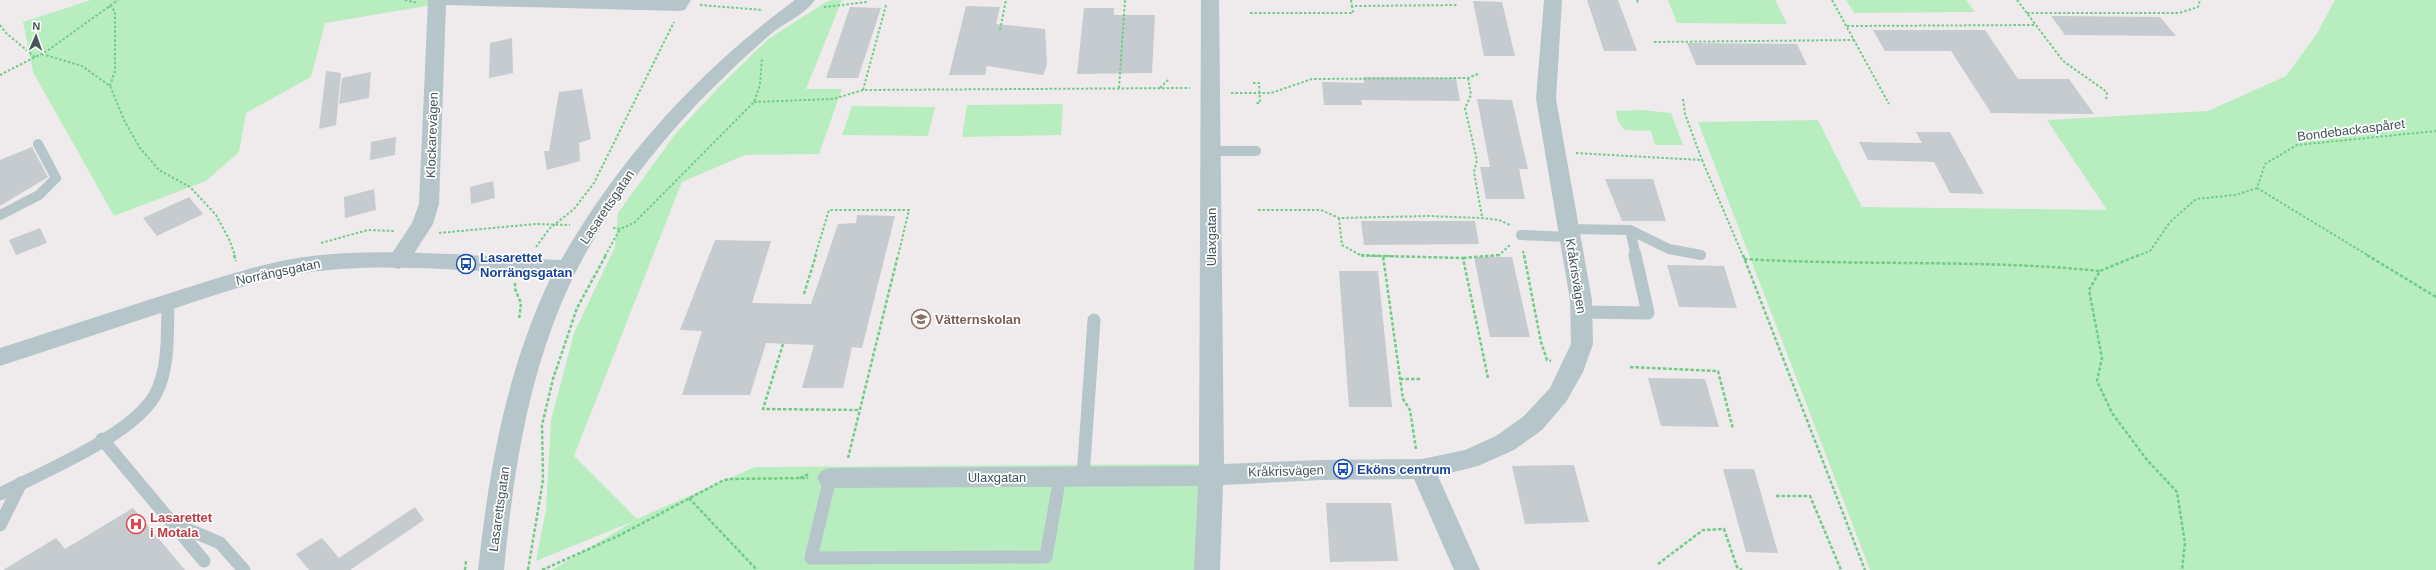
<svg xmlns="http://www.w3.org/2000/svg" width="2436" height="570" font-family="Arial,sans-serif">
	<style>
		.green { fill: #b8eebf }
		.building { fill: #c5cbcf }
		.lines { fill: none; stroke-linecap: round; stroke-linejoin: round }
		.path-far1 { stroke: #70cc87; stroke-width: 2; stroke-dasharray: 2.5 2; stroke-linecap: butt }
		.path { stroke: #70cc87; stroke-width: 2.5; stroke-dasharray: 3.5 2; stroke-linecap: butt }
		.service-far1 { stroke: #b6c5c9; stroke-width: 10 }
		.service { stroke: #b6c5c9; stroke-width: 13 }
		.minor { fill: #b6c5c9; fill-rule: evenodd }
		.tertiary { fill: #b6c5c9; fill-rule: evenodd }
		.labels { text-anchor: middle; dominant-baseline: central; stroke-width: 3.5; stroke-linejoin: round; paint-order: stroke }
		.street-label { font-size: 13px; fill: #445459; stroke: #fff }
		.transit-label { font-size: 13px; font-weight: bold; fill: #164399; stroke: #fff; text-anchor: start }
		.education-label { font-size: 13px; font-weight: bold; fill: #785e54; stroke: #fff; text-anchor: start }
		.health-label { font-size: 13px; font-weight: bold; fill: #be3a42; stroke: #fff; text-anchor: start }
	</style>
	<rect width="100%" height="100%" fill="#efebec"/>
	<g class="green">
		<path d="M91 0H444V3L325 23 311 77 246 113 239 152 206 181 114 216 33 72 23 22Z"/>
		<path d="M832 0H842L806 89H842L819 154 745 155 682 182 574 456 637 519 755 467 1214 464 1216 570H552L634 521 536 561 546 509 551 420 574 333 615 247 618 213 676 133 717 89 768 39 826 2Z"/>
		<path d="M1668 0H1775L1787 24 1677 23Z"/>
		<path d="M1846 0H1966L1975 12 1854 13Z"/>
		<path d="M2335 0H2436V570H1870L1698 122 1818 120 1862 207 2107 210 2047 120 2208 111 2286 76 2316 35Z"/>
		<path d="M1063 104 1061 135 962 137 967 105Z"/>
		<path d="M852 106 935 107 928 136 842 135Z"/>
		<path d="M1641 110 1671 113 1683 145H1655L1651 131 1624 130 1617 119 1616 111Z"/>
	</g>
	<g class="building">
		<path d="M1587 0H1618L1637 51H1604Z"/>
		<path d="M1473 1 1502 2 1515 56H1484Z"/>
		<path d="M966 6 1000 7 996 24 1045 29 1047 65 1043 75 987 66 985 75H949Z"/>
		<path d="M850 7 881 8 858 78H826Z"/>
		<path d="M1084 8H1114V15H1155L1152 73 1077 74Z"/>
		<path d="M2051 16 2160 17 2176 36 2065 35Z"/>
		<path d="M1873 30H1985L2018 79H2069L2094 114 1991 113 1951 51H1885Z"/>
		<path d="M512 38 513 73 489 78 490 43Z"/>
		<path d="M1687 43 1797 44 1807 65H1696Z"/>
		<path d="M326 71 341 73 336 125 319 129Z"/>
		<path d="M371 72 369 98 339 104 342 78Z"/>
		<path d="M1363 77 1456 78 1460 101 1361 100 1362 105H1324L1322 82 1364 83Z"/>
		<path d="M582 89 591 139 579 143 580 161 547 170 544 151H549L559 92Z"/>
		<path d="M1477 99 1512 100 1528 169H1519L1525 199H1486L1480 167H1490Z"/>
		<path d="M1916 132H1950L1984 194 1950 193 1934 162 1868 160 1859 142 1922 143Z"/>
		<path d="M396 137 395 155 370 160 371 142Z"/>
		<path d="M32 147 48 177 0 206V160Z"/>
		<path d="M1605 179H1653L1666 221H1622Z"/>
		<path d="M493 181 495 198 471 204 470 187Z"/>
		<path d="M374 189 376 210 345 218 344 197Z"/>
		<path d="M189 197 203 214 157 236 143 218Z"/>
		<path d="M857 215 895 216 862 348 852 347 843 388H802L814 345 766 343 750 395H682L702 331 680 330 715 240 771 241 752 303 811 304 838 224 856 223Z"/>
		<path d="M1361 221H1475L1479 244 1364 245Z"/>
		<path d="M40 228 47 243 16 255 9 240Z"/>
		<path d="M1474 257H1512L1530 337H1490Z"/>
		<path d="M1667 265 1724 266 1737 308 1679 307Z"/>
		<path d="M1339 271H1378L1392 407H1349Z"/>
		<path d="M1648 378 1705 379 1719 427 1661 426Z"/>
		<path d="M1574 465 1589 522 1525 524 1512 466Z"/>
		<path d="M1723 469H1754L1778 553 1746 552Z"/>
		<path d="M1326 503H1391L1398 561 1330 562Z"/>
		<path d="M415 507 424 520 350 570H309L296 554 322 538 339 558Z"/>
		<path d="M133 508 185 570H3L56 538 65 549Z"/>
	</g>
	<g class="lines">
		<g class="path-far1">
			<path d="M405 0 418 3"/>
			<path d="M1351 0 1352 6 1458 5"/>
			<path d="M1637 0 1638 3"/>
			<path d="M1832 0 1889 104"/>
			<path d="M2017 0 2063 61 2107 92 2106 101"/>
			<path d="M700 5 763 10"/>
			<path d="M109 6 115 11V71L110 86"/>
			<path d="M824 7 867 2"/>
			<path d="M1250 13H1353L1352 6"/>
			<path d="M2027 13H2179L2198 7 2200 0"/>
			<path d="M0 25 6 33 36 58"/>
			<path d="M1847 26 2035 25"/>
			<path d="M1000 30 1006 0"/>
			<path d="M1654 42 1855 40"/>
			<path d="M42 54 82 66 110 86 125 122 140 148 159 170 190 187 216 215 230 241 235 256"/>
			<path d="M0 75 47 51 118 0"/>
			<path d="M1468 78 1471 95 1465 108 1477 160 1474 172 1482 217"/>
			<path d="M1253 83H1259L1260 103H1255"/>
			<path d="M1119 88 1125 0"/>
			<path d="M1160 88 1168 80"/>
			<path d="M863 90 886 5"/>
			<path d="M1231 93H1271L1312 79 1468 78 1478 74"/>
			<path d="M1683 99 1685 114 1702 160"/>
			<path d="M754 102 833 99 863 90 1190 88"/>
			<path d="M1576 153 1702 160 1743 256"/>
			<path d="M2257 188 2369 256"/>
			<path d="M1258 210H1321L1339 218 1429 216 1481 218 1499 220 1510 225"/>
			<path d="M1339 218 1342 245 1362 256H1383"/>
			<path d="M613 228 620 229 634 223 754 102 760 85 762 57"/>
			<path d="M439 233 536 224 570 225"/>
			<path d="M321 243 368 230 394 231"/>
			<path d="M536 247 549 229 574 209 594 183 674 22"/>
			<path d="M1523 251 1524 256"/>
			<path d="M605 256 620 229"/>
			<path d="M815 256 829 210H909L898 256"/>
			<path d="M1383 256H1394"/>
			<path d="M1498 256 1510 245"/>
			<path d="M2137 256 2150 251 2170 222 2196 199 2235 195 2257 188 2265 164 2297 145 2436 131"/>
		</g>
		<g class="path">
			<path d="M234 255 236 261"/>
			<path d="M1361 255 1383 256"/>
			<path d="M1524 255 1541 342 1547 360 1551 361"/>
			<path d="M1743 255 1865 570"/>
			<path d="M2139 255 2100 271 2089 290 2102 358 2097 381 2112 413 2147 460 2177 492 2185 543 2182 570"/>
			<path d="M2367 255 2436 297"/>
			<path d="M1463 258 1499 255"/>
			<path d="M1744 259C1863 266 1982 259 2100 271"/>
			<path d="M515 283V289L521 303 519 320"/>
			<path d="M804 294 816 255"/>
			<path d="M783 344 763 409 859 410"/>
			<path d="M1630 367 1718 371 1733 429"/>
			<path d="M1400 379H1420"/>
			<path d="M1416 449 1410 410 1403 399 1383 256 1463 258 1488 378"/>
			<path d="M848 458 898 255"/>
			<path d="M800 478 809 474"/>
			<path d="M1776 496H1810L1841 570"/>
			<path d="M689 498 757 570"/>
			<path d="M1658 564 1703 530 1724 529 1737 567 1742 570"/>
			<path d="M465 570 466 561"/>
			<path d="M528 570 543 480 542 425 553 379 577 308 606 255"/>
			<path d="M542 570 620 535 722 481 729 479 808 478"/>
		</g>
		<g class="service-far1">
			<path d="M1211 151H1256"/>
			<path d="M0 215 39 195 56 178 38 144"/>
			<path d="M1568 229 1630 230 1669 249 1701 255"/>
			<path d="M1630 230 1636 256"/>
			<path d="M1521 235 1570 237"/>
		</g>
		<g class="service">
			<path d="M1582 312 1648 313 1635 255"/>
			<path d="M102 439 204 561"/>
			<path d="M1083 477 1094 320"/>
			<path d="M830 478 811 558 1046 557 1060 477"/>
			<path d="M0 494C41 473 133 435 155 395 170 368 167 331 168 302"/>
			<path d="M175 524 220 543 244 570"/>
			<path d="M0 525 21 483"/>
		</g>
		<g class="minor">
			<path d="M428 0H691L685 10 679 11 446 5 439 204 433 224 406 266 398 269 390 266 387 261 412 223 419 204Z"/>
			<path d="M1201 0H1219L1224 464 1321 460 1422 459 1465 450 1496 436 1524 416 1550 388 1571 344 1570 300 1536 99 1544 0H1562L1556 99 1592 300 1593 344 1583 372 1566 402 1542 430 1514 450 1478 466 1438 476 1480 570H1454L1414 479 1321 480 1223 485 1220 570H1194L1198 486 830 488 821 485 817 478 821 471 830 468 1199 466Z"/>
		</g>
		<path class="tertiary" d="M795 0H815C805 14 785 23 772 33 745 56 720 80 696 105 637 168 584 241 554 322 524 401 512 486 504 570H478C489 469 507 367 552 275 473 272 382 261 304 273 260 279 218 294 176 308 117 327 59 347 0 366V348C56 330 111 312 167 294 212 280 257 264 304 257 384 246 480 257 561 260 620 157 699 70 795 0Z"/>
	</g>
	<defs>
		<g id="bus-ring" transform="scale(1)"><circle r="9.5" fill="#fff" stroke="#1a4fb4" stroke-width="1.5"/><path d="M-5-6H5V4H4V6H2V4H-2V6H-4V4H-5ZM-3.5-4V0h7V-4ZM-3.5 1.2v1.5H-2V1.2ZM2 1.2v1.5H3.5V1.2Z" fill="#1a4fb4"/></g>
		<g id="school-ring" transform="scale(1)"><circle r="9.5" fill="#fff" stroke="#8d6e63" stroke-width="1.5"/><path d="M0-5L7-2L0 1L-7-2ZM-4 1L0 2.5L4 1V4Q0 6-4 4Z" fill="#8d6e63"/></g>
		<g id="hospital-ring" transform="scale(1)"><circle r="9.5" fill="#fff" stroke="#e0444e" stroke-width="1.5"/><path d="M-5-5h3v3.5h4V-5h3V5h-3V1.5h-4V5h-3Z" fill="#e0444e"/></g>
	</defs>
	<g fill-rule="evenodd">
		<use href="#bus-ring" x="466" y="264"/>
		<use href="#school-ring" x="921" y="319"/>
		<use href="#bus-ring" x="1343" y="469"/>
		<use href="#hospital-ring" x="136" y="524"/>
	</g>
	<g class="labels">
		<g class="street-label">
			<text transform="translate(2351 130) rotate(-7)">Bondebackaspåret</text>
			<text transform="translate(432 135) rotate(-88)">Klockarevägen</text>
			<text transform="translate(607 207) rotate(-56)">Lasarettsgatan</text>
			<text transform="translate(1211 237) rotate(-90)">Ulaxgatan</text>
			<text transform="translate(278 272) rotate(-12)">Norrängsgatan</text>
			<text transform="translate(1576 276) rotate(81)">Kråkrisvägen</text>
			<text transform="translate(1286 471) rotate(-2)">Kråkrisvägen</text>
			<text x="997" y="477">Ulaxgatan</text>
			<text transform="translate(499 509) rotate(-82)">Lasarettsgatan</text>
		</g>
		<g class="transit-label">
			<text x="480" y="257">Lasarettet<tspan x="480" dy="15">Norrängsgatan</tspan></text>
			<text x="1357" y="469">Eköns centrum</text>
		</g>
		<g class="education-label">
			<text x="935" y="319">Vätternskolan</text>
		</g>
		<g class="health-label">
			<text x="150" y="517">Lasarettet<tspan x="150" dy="15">i Motala</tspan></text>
		</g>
	</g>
	<g transform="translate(36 36) rotate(2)" stroke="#ffffff" stroke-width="3" paint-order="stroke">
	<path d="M0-3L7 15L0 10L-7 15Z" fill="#445459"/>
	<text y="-6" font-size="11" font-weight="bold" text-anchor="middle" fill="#445459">N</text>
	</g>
</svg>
